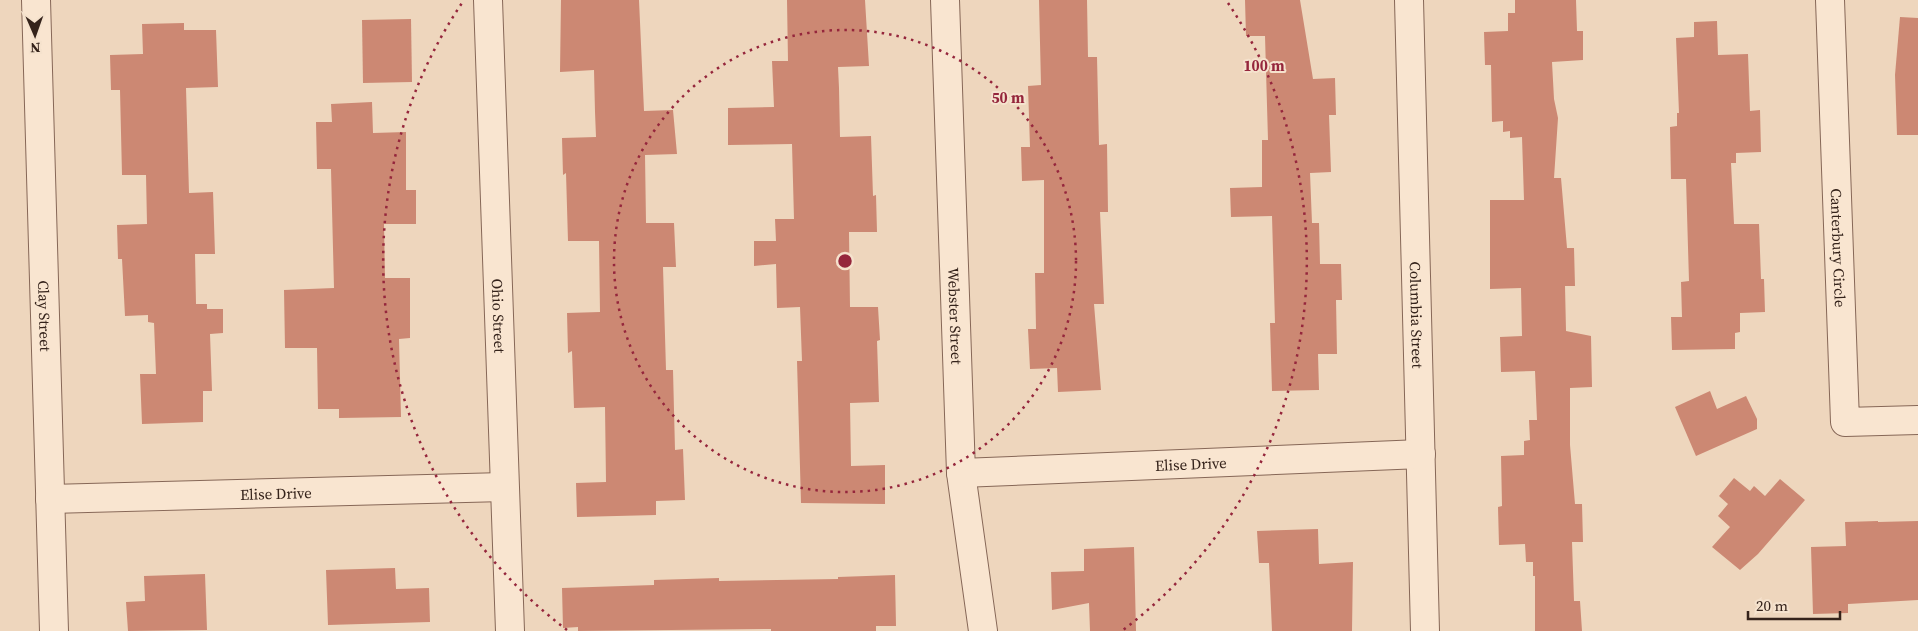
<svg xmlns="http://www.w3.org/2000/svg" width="1918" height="631" font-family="'Source Serif 4',serif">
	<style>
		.building { fill: #cc8873 }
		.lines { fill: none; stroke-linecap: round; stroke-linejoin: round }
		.minor-casing { stroke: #866757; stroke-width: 30 }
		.minor { stroke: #f9e5d0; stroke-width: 28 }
		.ring { fill: none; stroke: #95263c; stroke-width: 2.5; stroke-dasharray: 2.5 5 }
		.labels { text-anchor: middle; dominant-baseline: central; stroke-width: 4; stroke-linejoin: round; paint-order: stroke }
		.street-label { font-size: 15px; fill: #35231b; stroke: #f5e2cd }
		.centre { fill: #95263c; stroke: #f5e2cd; stroke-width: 2.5 }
		.ring-label { font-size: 15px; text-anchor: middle; font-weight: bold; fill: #95263c; stroke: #f5e2cd; stroke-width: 4; stroke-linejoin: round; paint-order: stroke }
	</style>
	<rect width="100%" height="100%" fill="#eed6bd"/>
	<g class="building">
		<path d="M561 0H639L644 111 673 110 677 154 645 155 646 223H674L676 267H663L666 370H673L675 450 683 449 685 500 656 501V515L577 517 576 483 606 482 605 407 574 408 572 351 568 353 567 313 600 312 599 241H568L566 173 563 175 562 138 596 137 595 112 594 70 560 72Z"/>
		<path d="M787 0H865L869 66 838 67 839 88 840 137 871 136 873 196 876 195 877 232H849L850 307H878L880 340 877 341 879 402 850 403 851 466 885 465V504L801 503 797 361H802L800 307 777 308 776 264 754 266V241H776L775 219H794L792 144 728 145V108L774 107 772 61H788Z"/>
		<path d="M1039 0H1087L1088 57H1097L1099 145 1107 144 1108 212H1100L1104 304H1094L1101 390 1058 392 1057 368 1030 369 1028 329H1036L1035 273H1044V180L1022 181 1021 147H1030L1028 86 1041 85Z"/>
		<path d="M1245 0H1300L1313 79 1335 78 1336 115H1329L1331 172 1310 173 1312 223H1319L1320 264H1341L1342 300H1336L1337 354H1318L1319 390 1272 391 1270 323H1275L1272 216 1231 217 1230 188 1262 187V140H1268L1265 36H1246Z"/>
		<path d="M1515 0H1576L1577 31H1583V60L1552 62 1554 99 1558 118 1554 178H1561L1567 248H1574L1575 286H1565L1566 331 1591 336 1592 387 1570 388V445L1575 504H1582L1583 542H1572L1574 601H1580L1582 631H1535V576H1533V562H1526L1525 544 1499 545 1498 507 1502 506 1501 456 1524 455V441L1530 440 1529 420H1537L1535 371 1501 372 1500 337 1522 336 1521 288 1490 289V200H1524L1522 137 1510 138V131L1503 132V121L1492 122 1491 65H1485L1484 32 1508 31V13H1515Z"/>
		<path d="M1900 17 1918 18V135H1897L1895 75Z"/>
		<path d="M411 19 412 82 363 83 362 20Z"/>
		<path d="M1717 21 1718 55 1748 54 1750 111 1760 110 1761 152 1736 153V163H1731L1734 224H1759L1761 279H1764L1765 312 1740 313V332L1735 333V349L1672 350 1671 317H1682L1681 282 1689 281 1686 179H1671L1670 127 1677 126V113H1679L1676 38 1694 37V22Z"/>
		<path d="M184 23V30H216L218 87 186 88 189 193 213 192 215 254H195L196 304H207V309H223V333L210 334 212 391H203V422L142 424 140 374H156L154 323 148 322V315L125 316 122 259H118L117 225 147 224 146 175H122L120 90H111L110 55 143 54 142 24Z"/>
		<path d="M372 102 373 133 406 132V190H416V224H384L385 278H410V338L399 339 401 417 339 418V409H318L317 348H285L284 290 334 288 331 169H317L316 122H332L331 104Z"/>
		<path d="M1710 391 1717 409 1746 396 1757 419V429L1696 456 1675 407Z"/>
		<path d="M1734 478 1750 491 1754 486 1765 496 1780 479 1805 500 1758 554 1740 570 1712 547 1730 527 1718 516 1728 504 1719 496Z"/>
		<path d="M1878 521V522L1918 521V600L1848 604V613L1813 614 1811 547 1846 546 1845 522Z"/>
		<path d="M1318 529 1319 564 1353 562 1352 631H1272L1269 563H1259L1257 531Z"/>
		<path d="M1134 547 1136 631H1090L1089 603 1052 610 1051 572 1084 571V549Z"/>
		<path d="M395 568 396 589 429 588 430 622 328 625 326 570Z"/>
		<path d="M205 574 207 630 128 631 126 602 145 601 144 576Z"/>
		<path d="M895 575 896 626H876V631H771V629L578 631V627L563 628 562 588 654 585V580L719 578V581L838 579V577Z"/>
	</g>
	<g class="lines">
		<g class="minor-casing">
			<g id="minor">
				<path id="s1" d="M36 0 54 631"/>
				<path id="s2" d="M488 0 510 631"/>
				<path id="s3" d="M945 0 961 473 983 631"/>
				<path id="s4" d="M1409 0 1425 631"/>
				<path id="s5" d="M1830 0 1845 422 1918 420"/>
				<path id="s6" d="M961 473 1421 454"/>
				<path id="s7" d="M50 499 504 487"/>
			</g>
		</g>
		<use href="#minor" class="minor"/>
	</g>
	<g class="ring">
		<circle cx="845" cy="261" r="231"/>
		<path d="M567 630A462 462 0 0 1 462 3M1228 3A462 462 0 0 1 1123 630"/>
	</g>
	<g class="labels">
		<g class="street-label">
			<text stroke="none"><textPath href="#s5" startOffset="248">Canterbury Circle</textPath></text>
			<text stroke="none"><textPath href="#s4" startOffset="315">Columbia Street</textPath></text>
			<text stroke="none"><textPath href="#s1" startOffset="316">Clay Street</textPath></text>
			<text stroke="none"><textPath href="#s2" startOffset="316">Ohio Street</textPath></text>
			<text stroke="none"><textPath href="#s3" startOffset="316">Webster Street</textPath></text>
			<text stroke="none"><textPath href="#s6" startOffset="230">Elise Drive</textPath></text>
			<text stroke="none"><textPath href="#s7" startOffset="226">Elise Drive</textPath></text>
		</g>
	</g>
	<circle cx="845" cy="261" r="8" class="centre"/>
	<g class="ring-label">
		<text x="1264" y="71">100 m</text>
		<text x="1008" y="103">50 m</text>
	</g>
	<g transform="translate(35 35) rotate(178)" stroke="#f5e2cd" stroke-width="4" paint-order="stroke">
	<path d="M0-4L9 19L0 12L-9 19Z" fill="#35231b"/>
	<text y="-8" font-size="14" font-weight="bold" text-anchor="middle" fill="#35231b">N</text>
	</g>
	<path d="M1748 611v8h92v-8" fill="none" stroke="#35231b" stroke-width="2.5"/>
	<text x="1756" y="611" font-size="15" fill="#35231b" stroke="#f5e2cd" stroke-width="4" paint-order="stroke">20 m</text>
</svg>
